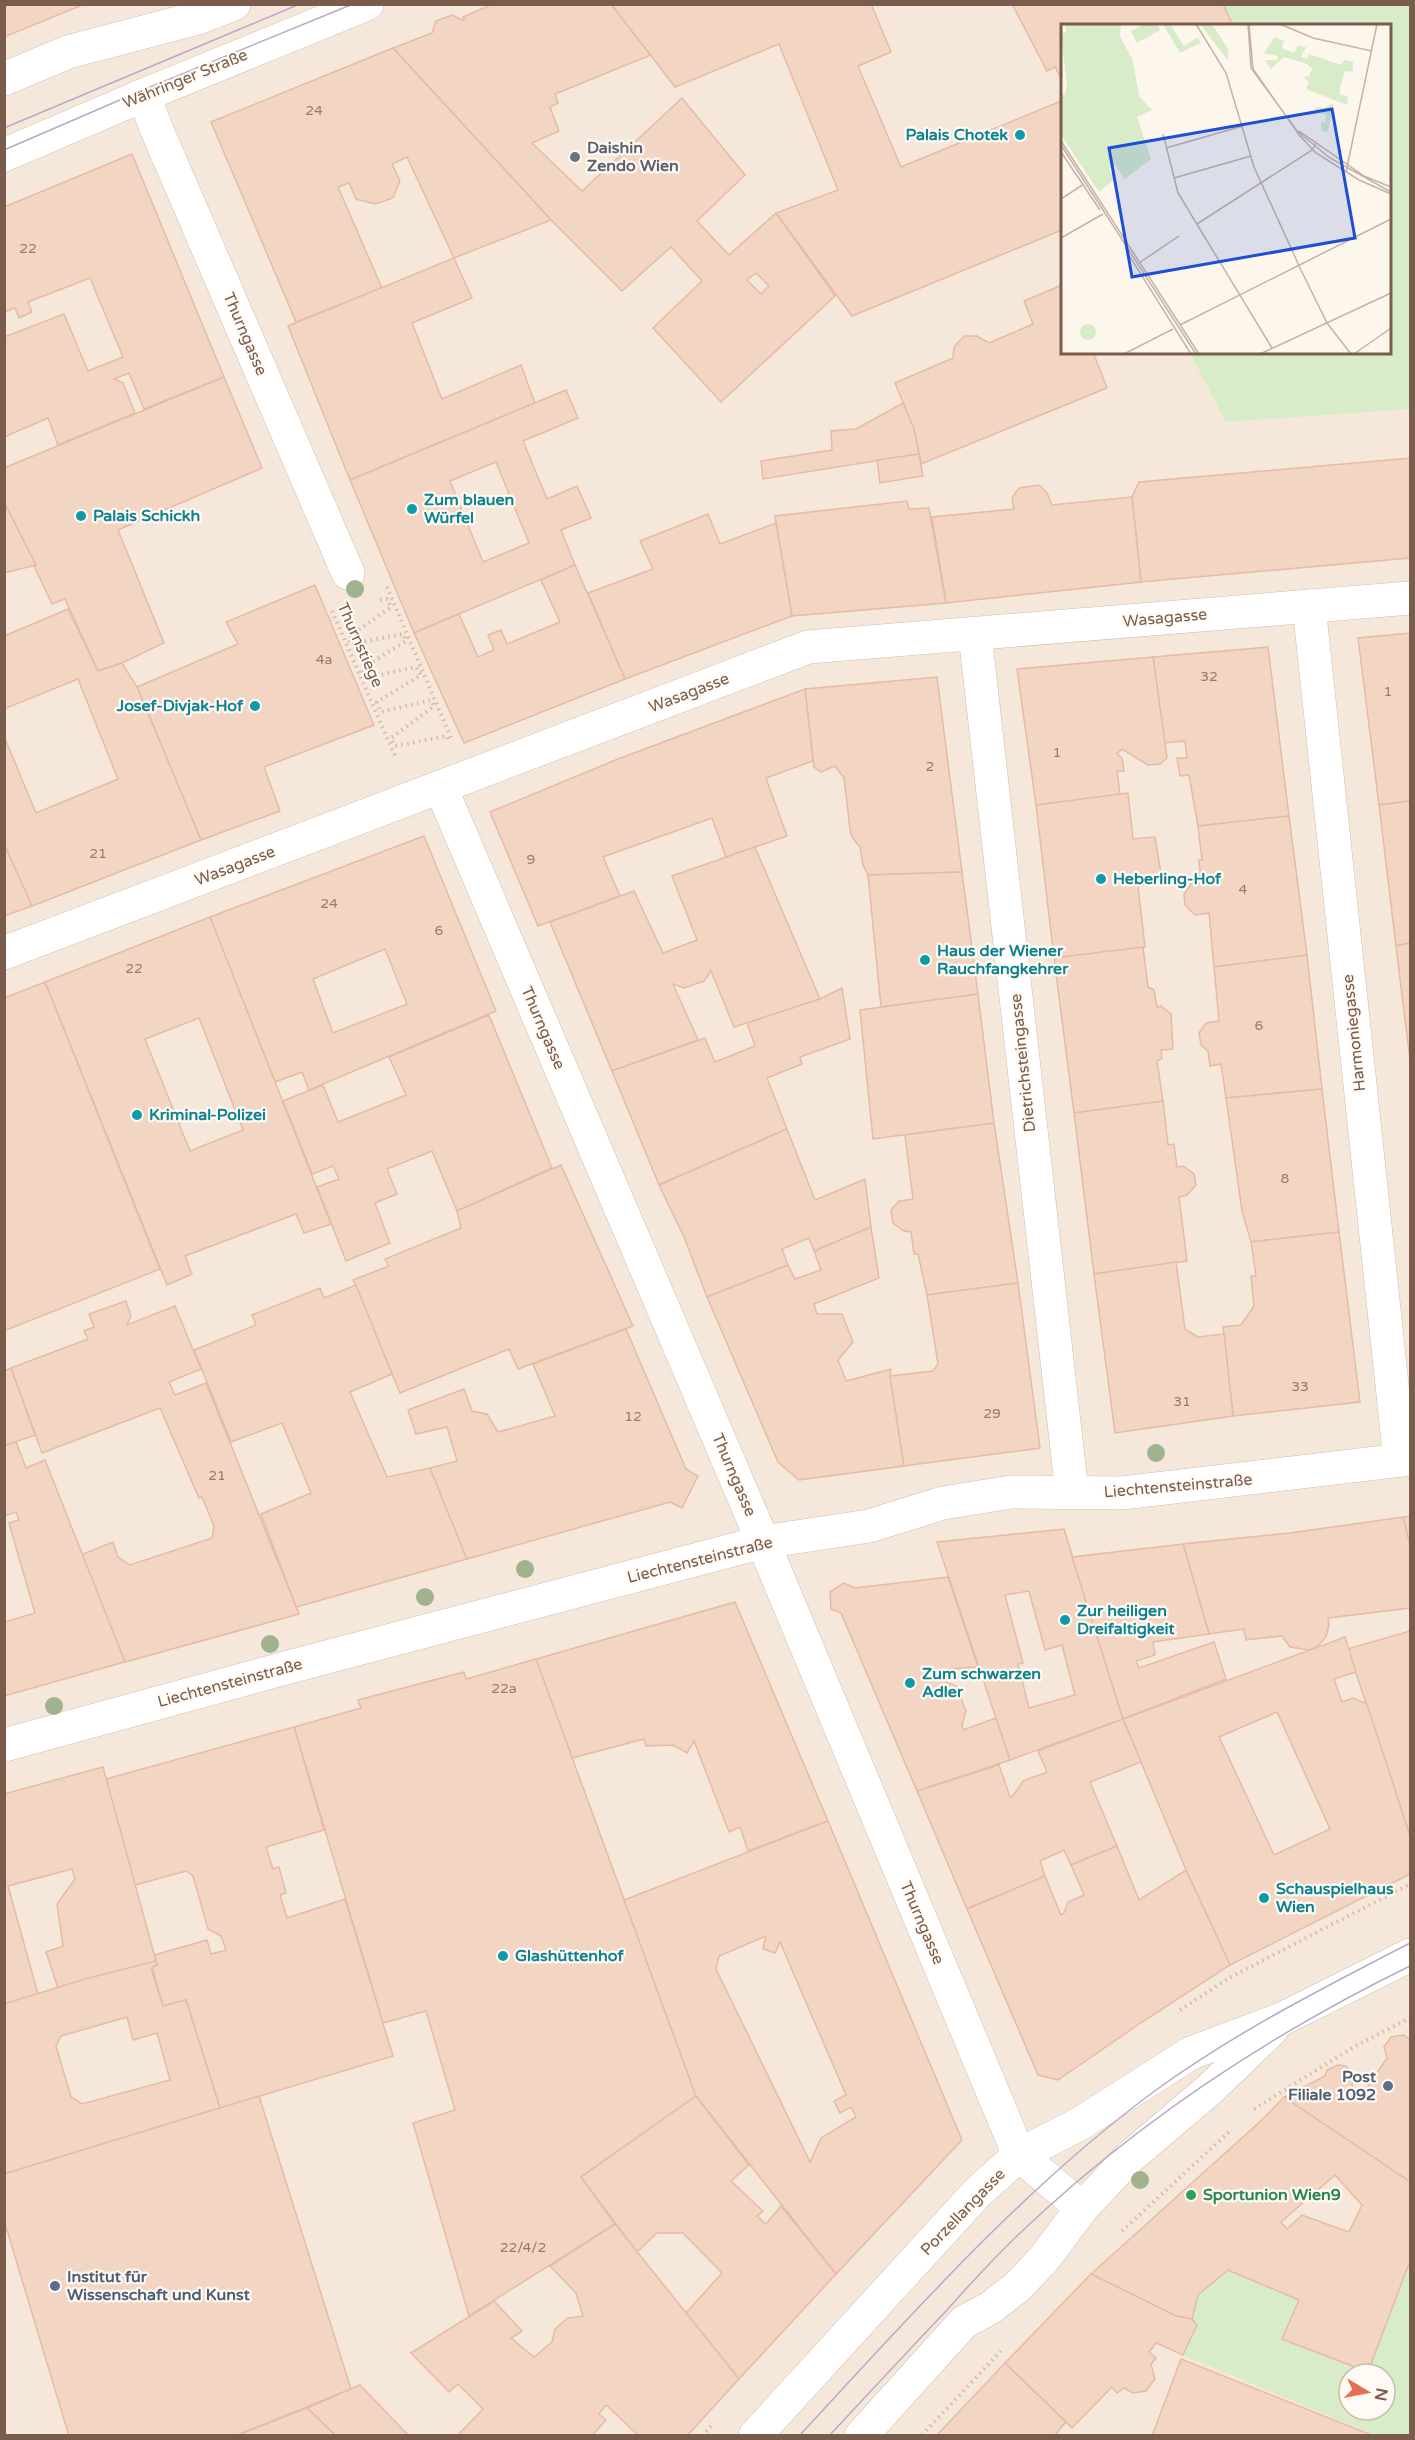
<svg xmlns="http://www.w3.org/2000/svg" width="1415" height="2440" font-family="'Varela Round',sans-serif">
	<style>
		.residential { fill: #f5e8da; fill-rule: evenodd }
		.green { fill: #d8ecc9; fill-rule: evenodd }
		.building { fill: #f3d5c3; stroke: #e6bba3; stroke-width: 1.5; fill-rule: evenodd }
		.lines { fill: none; stroke-linecap: round; stroke-linejoin: round }
		.minor-casing { stroke: #d1beb0; stroke-width: 34 }
		.tertiary-casing { stroke: #d1beb0; stroke-width: 34 }
		.secondary-casing { stroke: #d6c0b0; stroke-width: 34 }
		.path { stroke: #d9b8a5; stroke-width: 4; stroke-dasharray: 1.5 4.5; stroke-linecap: butt }
		.minor { stroke: #fff; stroke-width: 33 }
		.tertiary { stroke: #fff; stroke-width: 33 }
		.secondary { stroke: #fff; stroke-width: 33 }
		.tram { stroke: #b9a8c9; stroke-width: 1.5 }
		.tree { fill: #a0b28e }
		.culture-dot { fill: #0f9aa8; stroke: #fffaf3; stroke-width: 2 }
		.worship-dot { fill: #6b7280; stroke: #fffaf3; stroke-width: 2 }
		.service-dot { fill: #5c6f8a; stroke: #fffaf3; stroke-width: 2 }
		.leisure-dot { fill: #2e9e5b; stroke: #fffaf3; stroke-width: 2 }
		.labels { text-anchor: middle; dominant-baseline: central; stroke-width: 4.5; stroke-linejoin: round; paint-order: stroke }
		.number-label { font-size: 14px; fill: #987a6a }
		.street-label { font-size: 16px; fill: #7a5c4d; stroke: #fffaf3 }
		.culture-label { font-size: 16px; font-weight: bold; fill: #0d838f; stroke: #fffaf3; text-anchor: start }
		.worship-label { font-size: 16px; font-weight: bold; fill: #5b616d; stroke: #fffaf3; text-anchor: start }
		.service-label { font-size: 16px; font-weight: bold; fill: #4e5e75; stroke: #fffaf3; text-anchor: end }
		.leisure-label { font-size: 16px; font-weight: bold; fill: #27864d; stroke: #fffaf3; text-anchor: start }
		.inset-road { fill: none; stroke: #c5b3a7; stroke-width: 1.5 }
		.view { fill: #1d4ed8; fill-opacity: 0.15; stroke: #1d4ed8; stroke-width: 3 }
		.inset-edge { fill: none; stroke: #7a5c4d; stroke-width: 3 }
	</style>
	<rect width="100%" height="100%" fill="#fdf6ec"/>
	<path class="residential" d="M5 5H1410V2435H5ZM1062 26H1390V352H1062ZM1349 2374H1385V2410H1349Z"/>
	<g class="green">
		<path d="M1223 5H1410V409L1226 422 1190 353 1390 352V26L1233 25Z"/>
		<path d="M1410 2261V2435H1375L1183 2355 1197 2325 1192 2319 1198 2295 1228 2270 1299 2300 1283 2339 1368 2372ZM1349 2374H1385V2410H1349Z"/>
	</g>
	<g class="building">
		<path d="M4 4H85L4 37Z"/>
		<path d="M493 4H611L651 55 555 94 558 103 550 107 559 131 532 143 582 191 682 98 745 175 697 221 729 255 776 213 835 296 721 402 653 328 702 281 671 247 622 291 551 220 393 48 432 33 436 21 452 15 462 20 465 19 463 17ZM756 273 769 286 761 294 747 280Z"/>
		<path d="M611 4H875L872 6 891 52 858 66 901 167 1061 101 1062 230 852 316 776 213 838 190 779 44 675 87Z"/>
		<path d="M1012 4H1223L1233 26H1062V80L1055 67 1047 71Z"/>
		<path d="M393 48 551 220 454 258 407 157 392 164 400 181 393 198 375 204 356 199 349 183 338 187 382 288 296 322 211 122Z"/>
		<path d="M132 154 224 377 144 409 129 373 114 379 123 383 135 413 58 445 48 418 4 437V337L64 314 88 371 123 357 90 278 28 302 32 312 19 318 15 308 4 312V207Z"/>
		<path d="M454 258 472 298 412 323 442 399 521 365 535 403 350 480 288 326Z"/>
		<path d="M1062 285V352H1093L1107 388 921 464 914 429 895 383 953 358 954 347 964 336H977L989 343 1033 324 1024 301Z"/>
		<path d="M224 377 262 468 118 530 164 643 122 663 98 671 65 599 52 604 4 502V468Z"/>
		<path d="M566 390 578 418 523 441 547 499 577 486 591 518 561 530 575 565 414 633 350 480ZM496 462 529 543 483 562 450 481Z"/>
		<path d="M903 403 914 429 919 454 763 479 761 461 832 450 831 431 856 429Z"/>
		<path d="M919 454 923 476 880 483 877 460Z"/>
		<path d="M1410 458V558L1141 582 1132 497 1139 482Z"/>
		<path d="M1039 485 1047 493 1052 505 1132 497 1141 582 946 603 932 517 1014 509 1012 498 1019 488Z"/>
		<path d="M907 501 909 509 929 508 946 603 792 616 775 516Z"/>
		<path d="M4 502 36 565 4 573Z"/>
		<path d="M708 514 720 544 776 523 792 616 625 679 588 593 653 569 640 541Z"/>
		<path d="M575 565 625 679 464 743 414 633 459 614 478 657 494 650 488 635 501 630 507 644 560 622 541 580Z"/>
		<path d="M315 585 374 725 264 767 280 811 201 840 137 687 238 644 226 622Z"/>
		<path d="M68 609 98 671 122 663 137 687 201 840 32 906 4 844V736L36 813 118 779 78 679 4 709V636Z"/>
		<path d="M1410 633V801L1379 805 1358 638Z"/>
		<path d="M1268 647 1289 816 1198 826 1189 775 1180 776 1177 758H1187L1185 741 1164 743 1153 657Z"/>
		<path d="M1153 657 1167 758 1160 764 1148 765 1122 749 1117 754 1122 758 1124 771H1117L1120 795 1036 805 1017 669Z"/>
		<path d="M937 677 962 872 868 875 863 865 860 847 852 837 850 829 844 778 835 766 821 772 814 767 805 689Z"/>
		<path d="M805 689 813 761 766 778 787 836 726 857 712 818 603 857 620 896 538 926 490 812 618 759Z"/>
		<path d="M1128 793 1133 839 1155 837 1161 874 1153 883 1138 886 1145 947 1054 958 1036 805Z"/>
		<path d="M1410 801V943L1396 946 1379 805Z"/>
		<path d="M1289 816 1307 955 1214 967 1209 913 1195 915 1185 905 1184 894 1191 884 1201 883 1199 860H1202L1198 826Z"/>
		<path d="M424 836 496 1011 309 1090 302 1072 275 1082 210 917ZM385 949 407 1004 333 1033 313 979Z"/>
		<path d="M4 844 32 906 4 916Z"/>
		<path d="M755 847 820 999 734 1027 711 971 704 981 684 988 673 984 698 1040 612 1071 550 922 634 891 663 953 697 940 672 876Z"/>
		<path d="M962 872 978 994 881 1007 868 875Z"/>
		<path d="M210 917 331 1224 304 1233 296 1214 185 1256 192 1274 167 1285 45 982ZM199 1018 243 1130 190 1151 145 1039Z"/>
		<path d="M1410 943V1060L1396 946Z"/>
		<path d="M1143 947 1148 987 1154 990 1157 1007 1161 1006 1171 1014 1173 1049 1161 1050 1162 1058 1157 1061 1163 1101 1074 1113 1054 958Z"/>
		<path d="M1307 955 1322 1089 1226 1098 1221 1064 1210 1066 1208 1051 1201 1045 1199 1033 1206 1023 1219 1021 1214 967Z"/>
		<path d="M45 982 160 1269 4 1331V998Z"/>
		<path d="M842 988 850 1039 800 1057 802 1064 767 1078 787 1129 659 1185 612 1071 705 1038 715 1062 755 1046 747 1023 820 999Z"/>
		<path d="M978 994 994 1123 873 1139 860 1010Z"/>
		<path d="M489 1015 552 1168 457 1211 432 1151 387 1169 397 1194 375 1203 390 1243 346 1261 317 1187 339 1179 333 1166 312 1174 283 1101 323 1085 338 1122 406 1095 389 1057Z"/>
		<path d="M1322 1089 1339 1232 1251 1242 1242 1211 1226 1098Z"/>
		<path d="M1163 1101 1168 1145 1174 1144 1177 1167 1183 1166 1194 1174 1196 1185 1187 1195 1179 1197 1187 1261 1094 1274 1074 1113Z"/>
		<path d="M994 1123 1018 1283 927 1295 918 1254H914L911 1232 904 1231 893 1223 891 1210 899 1201 913 1199 905 1135Z"/>
		<path d="M787 1129 815 1200 865 1179 871 1227 814 1251 809 1238 782 1249 788 1265 707 1297 684 1237 659 1185Z"/>
		<path d="M561 1165 633 1326 518 1369 509 1349 400 1393 353 1280 389 1266 385 1259 461 1228 457 1211Z"/>
		<path d="M871 1227 879 1278 814 1304 817 1314H842L853 1342 838 1360 846 1381 891 1369 890 1376 904 1466 799 1480 778 1462 707 1297 788 1265 795 1279 821 1270 814 1251Z"/>
		<path d="M1339 1232 1360 1402 1233 1416 1223 1327 1241 1325 1254 1306 1251 1276H1256L1251 1242Z"/>
		<path d="M1176 1262 1185 1329 1198 1337 1224 1334 1233 1416 1115 1433 1094 1274Z"/>
		<path d="M1018 1283 1040 1448 904 1466 890 1376 933 1371 938 1364 927 1295Z"/>
		<path d="M356 1285 392 1374 350 1392 387 1477 430 1468 467 1559 296 1607 261 1514 311 1493 282 1423 231 1442 194 1350 256 1325 252 1315 320 1288 324 1298Z"/>
		<path d="M126 1301 131 1316 127 1325 175 1306 201 1369 169 1382 175 1395 206 1383 299 1614 125 1662 81 1555 113 1542 118 1557 130 1565 212 1538 214 1526 202 1497 199 1498 160 1408 42 1453 11 1368 88 1339 84 1331 94 1327 89 1314Z"/>
		<path d="M626 1329 686 1469 698 1476 682 1508 670 1502 467 1559 430 1468 457 1461 447 1427 416 1434 408 1410 464 1389 472 1411 487 1414 498 1432 555 1416 533 1364Z"/>
		<path d="M11 1368 35 1435 4 1446V1371Z"/>
		<path d="M16 1442 26 1468 45 1460 125 1662 4 1696V1622L35 1613 9 1523 19 1520 16 1512 4 1516V1446Z"/>
		<path d="M1410 1516V1545L1403 1517Z"/>
		<path d="M1403 1517 1410 1545V1608L1328 1618 1329 1625 1326 1637 1317 1647 1309 1650 1290 1647 1282 1636 1246 1640 1244 1629 1209 1634 1183 1544 1290 1533Z"/>
		<path d="M1064 1529 1123 1719 1010 1760 937 1542ZM1029 1591 1045 1650 1062 1645 1075 1695 1029 1708 1018 1664 1023 1663 1005 1595Z"/>
		<path d="M1183 1544 1209 1634 1153 1642 1155 1655 1136 1661 1139 1668 1214 1642 1226 1679 1123 1719 1072 1557Z"/>
		<path d="M948 1577 978 1667 938 1670 943 1681 956 1686 966 1711 962 1725 963 1730 996 1718 1010 1760 917 1791 841 1613 831 1609 830 1592 844 1583 855 1588Z"/>
		<path d="M735 1602 828 1821 748 1851 740 1827 729 1832 694 1741 687 1753 673 1745 646 1746 644 1739 572 1758 536 1659Z"/>
		<path d="M1410 1631V1836L1348 1649Z"/>
		<path d="M1345 1637 1356 1672 1334 1679 1342 1702 1353 1698 1367 1704 1410 1836V1874L1230 1965 1186 1870 1123 1719ZM1277 1712 1330 1829 1274 1855 1219 1737Z"/>
		<path d="M536 1659 696 2096 581 2177 615 2224 469 2316 413 2123 455 2110 426 2011 383 2023 294 1727 361 1708 358 1700 464 1672 466 1679Z"/>
		<path d="M1123 1719 1141 1762 1090 1782 1117 1846 1071 1865 1064 1850 1040 1861 1045 1876 967 1909 917 1791 999 1765 1010 1797 1013 1796 1023 1781 1047 1772 1038 1751Z"/>
		<path d="M294 1727 324 1830 266 1847 273 1869 279 1867 286 1893 280 1895 287 1918 345 1899 393 2056 220 2108 186 2000 163 2006 152 1967 157 1965 154 1955 207 1940 211 1954 226 1950 221 1936 208 1929 193 1876 186 1871 135 1885 106 1779Z"/>
		<path d="M103 1767 156 1961 58 1988 46 1952 63 1946 57 1904 75 1879 72 1869 8 1886 38 1994 4 2004V1794Z"/>
		<path d="M828 1821 962 2140 836 2274 696 2096 624 1900ZM766 1936 763 1949 775 1953 780 1942 846 2095 834 2101 840 2113 851 2107 856 2117 821 2138 810 2162 716 1969 719 1956Z"/>
		<path d="M1117 1846 1139 1900 1186 1870 1230 1965 1142 2022 1058 2080 1038 2075 967 1909 1045 1876 1061 1915 1064 1913 1068 1902 1084 1895 1071 1865Z"/>
		<path d="M156 1961 157 1965 152 1967V1972L163 2006 186 2000 220 2108 4 2174V2004L85 1979ZM127 2017 133 2040 157 2033 170 2080 82 2104 71 2097 56 2046 61 2036Z"/>
		<path d="M1404 2035 1410 2040V2182L1284 2097 1325 2076 1327 2070 1338 2065 1346 2066 1351 2072 1353 2078 1352 2086 1357 2092 1365 2091 1387 2058 1384 2047 1391 2037Z"/>
		<path d="M259 2096 351 2389 235 2436H69L4 2220V2174Z"/>
		<path d="M696 2096 749 2165 731 2181 763 2211 757 2216 766 2224 781 2206 836 2274 739 2379 686 2313 722 2273 683 2233H657L637 2252 581 2177Z"/>
		<path d="M1284 2097 1410 2182V2261L1368 2372 1282 2339 1299 2300 1228 2270 1198 2295 1192 2319 1176 2316 1091 2274 1265 2117ZM1335 2175 1362 2205 1349 2232 1302 2215 1287 2229 1281 2222Z"/>
		<path d="M615 2224 739 2379 687 2436H639L606 2405 599 2414 606 2420 592 2436H457L483 2409 458 2384 449 2392 411 2353 494 2301 522 2331 511 2338 534 2357 552 2342 555 2329 568 2318 583 2316 576 2293 550 2266Z"/>
		<path d="M1091 2274 1176 2316 1192 2319 1197 2325 1183 2355 1156 2343 1149 2352 1156 2358 1151 2364 1155 2379 1146 2391 1133 2393 1124 2388 1117 2393 1112 2387 1072 2428 1005 2363Z"/>
		<path d="M1181 2359 1374 2436H1152Z"/>
		<path d="M1005 2363 1066 2422 1054 2436H936Z"/>
		<path d="M360 2385 409 2436H336L307 2408Z"/>
		<path d="M307 2408 336 2436H235Z"/>
	</g>
	<g class="lines">
		<g class="minor-casing">
			<g id="minor">
				<path d="M144 95 156 128 348 573"/>
				<path d="M1309 606 1400 1460"/>
				<path d="M975 634 1072 1493"/>
				<path d="M441 788 763 1542 1019 2155 1082 2208"/>
				<path d="M4 953 808 647 1410 598"/>
			</g>
		</g>
		<g class="tertiary-casing">
			<g id="tertiary">
				<path d="M4 1745 289 1667 763 1542 869 1526 943 1503 1011 1492 1122 1493 1410 1459"/>
				<path d="M755 2436 977 2193 1019 2155 1081 2123 1191 2053 1282 2019 1410 1955"/>
				<path d="M861 2436 964 2322 990 2308 1016 2288 1043 2260 1082 2208 1130 2157 1210 2089 1272 2029"/>
			</g>
		</g>
		<g class="secondary-casing">
			<g id="secondary">
				<path d="M4 79 68 52 201 17 234 4"/>
				<path d="M4 155 144 95 367 4"/>
			</g>
		</g>
		<g class="path">
			<path d="M387 587 451 738"/>
			<path d="M380 600 387 599 391 607 348 637 351 644 403 634 406 641 361 669 366 678 416 667 421 675 377 702 381 712 431 700 434 706 391 738 395 746 447 736 448 739"/>
			<path d="M332 611 396 758"/>
			<path d="M1180 2010 1229 1978 1410 1884"/>
			<path d="M1254 2109 1357 2045 1410 2018"/>
			<path d="M1122 2231 1229 2132"/>
			<path d="M922 2435 1001 2351"/>
			<path d="M702 2436 714 2423"/>
		</g>
		<use href="#minor" class="minor"/>
		<use href="#tertiary" class="tertiary"/>
		<use href="#secondary" class="secondary"/>
		<g class="tram">
			<path d="M4 128 300 4"/>
			<path d="M4 150 143 90 353 4"/>
			<path d="M799 2436C912 2314 1022 2189 1156 2090 1236 2032 1323 1988 1410 1943"/>
			<path d="M829 2436C868 2394 907 2352 947 2310 970 2284 994 2258 1019 2234 1134 2124 1267 2036 1410 1966"/>
		</g>
	</g>
	<g class="tree">
		<circle cx="355" cy="589" r="9"/>
		<circle cx="1156" cy="1453" r="9"/>
		<circle cx="525" cy="1569" r="9"/>
		<circle cx="425" cy="1597" r="9"/>
		<circle cx="270" cy="1644" r="9"/>
		<circle cx="54" cy="1706" r="9"/>
		<circle cx="1140" cy="2180" r="9"/>
	</g>
	<g class="culture-dot">
		<circle cx="1020" cy="135" r="6"/>
		<circle cx="412" cy="509" r="6"/>
		<circle cx="81" cy="516" r="6"/>
		<circle cx="255" cy="706" r="6"/>
		<circle cx="1101" cy="879" r="6"/>
		<circle cx="925" cy="960" r="6"/>
		<circle cx="137" cy="1115" r="6"/>
		<circle cx="1065" cy="1620" r="6"/>
		<circle cx="910" cy="1683" r="6"/>
		<circle cx="1264" cy="1898" r="6"/>
		<circle cx="503" cy="1956" r="6"/>
	</g>
	<circle class="worship-dot" cx="575" cy="157" r="6"/>
	<g class="service-dot">
		<circle cx="1388" cy="2086" r="6"/>
		<circle cx="55" cy="2286" r="6"/>
	</g>
	<circle class="leisure-dot" cx="1191" cy="2195" r="6"/>
	<g class="labels">
		<g class="number-label">
			<text x="314" y="110">24</text>
			<text x="28" y="248">22</text>
			<text x="324" y="659">4a</text>
			<text x="1209" y="676">32</text>
			<text x="1388" y="691">1</text>
			<text x="1057" y="752">1</text>
			<text x="930" y="766">2</text>
			<text x="98" y="853">21</text>
			<text x="531" y="859">9</text>
			<text x="1243" y="889">4</text>
			<text x="329" y="903">24</text>
			<text x="439" y="930">6</text>
			<text x="134" y="968">22</text>
			<text x="1259" y="1025">6</text>
			<text x="1285" y="1178">8</text>
			<text x="1300" y="1386">33</text>
			<text x="1182" y="1401">31</text>
			<text x="992" y="1413">29</text>
			<text x="633" y="1416">12</text>
			<text x="217" y="1475">21</text>
			<text x="504" y="1688">22a</text>
			<text x="523" y="2247">22/4/2</text>
		</g>
		<g class="street-label">
			<text transform="translate(185 79) rotate(-22)">Währinger Straße</text>
			<text transform="translate(245 334) rotate(67)">Thurngasse</text>
			<text transform="translate(1165 618) rotate(-5)">Wasagasse</text>
			<text transform="translate(360 645) rotate(66)">Thurnstiege</text>
			<text transform="translate(689 693) rotate(-21)">Wasagasse</text>
			<text transform="translate(235 866) rotate(-21)">Wasagasse</text>
			<text transform="translate(543 1028) rotate(67)">Thurngasse</text>
			<text transform="translate(1354 1033) rotate(-96)">Harmoniegasse</text>
			<text transform="translate(1023 1063) rotate(-96)">Dietrichsteingasse</text>
			<text transform="translate(734 1475) rotate(67)">Thurngasse</text>
			<text transform="translate(1178 1486) rotate(-5)">Liechtensteinstraße</text>
			<text transform="translate(700 1560) rotate(-14)">Liechtensteinstraße</text>
			<text transform="translate(230 1683) rotate(-15)">Liechtensteinstraße</text>
			<text transform="translate(922 1923) rotate(67)">Thurngasse</text>
			<text transform="translate(963 2212) rotate(-46)">Porzellangasse</text>
		</g>
		<g class="culture-label">
			<text x="1008" y="135" text-anchor="end">Palais Chotek</text>
			<text x="424" y="500">Zum blauen<tspan x="424" dy="18">Würfel</tspan></text>
			<text x="93" y="516">Palais Schickh</text>
			<text x="243" y="706" text-anchor="end">Josef-Divjak-Hof</text>
			<text x="1113" y="879">Heberling-Hof</text>
			<text x="937" y="951">Haus der Wiener<tspan x="937" dy="18">Rauchfangkehrer</tspan></text>
			<text x="149" y="1115">Kriminal-Polizei</text>
			<text x="1077" y="1611">Zur heiligen<tspan x="1077" dy="18">Dreifaltigkeit</tspan></text>
			<text x="922" y="1674">Zum schwarzen<tspan x="922" dy="18">Adler</tspan></text>
			<text x="1276" y="1889">Schauspielhaus<tspan x="1276" dy="18">Wien</tspan></text>
			<text x="515" y="1956">Glashüttenhof</text>
		</g>
		<g class="worship-label">
			<text x="587" y="148">Daishin<tspan x="587" dy="18">Zendo Wien</tspan></text>
		</g>
		<g class="service-label">
			<text x="1376" y="2077">Post<tspan x="1376" dy="18">Filiale 1092</tspan></text>
			<text x="67" y="2277" text-anchor="start">Institut für<tspan x="67" dy="18">Wissenschaft und Kunst</tspan></text>
		</g>
		<g class="leisure-label">
			<text x="1203" y="2195">Sportunion Wien9</text>
		</g>
	</g>
	<g transform="translate(1061 24)">
		<rect width="330" height="330" fill="#fdf6ec"/>
		<path d="M4 0H60L59 12 72 37 78 72 91 86 76 93 90 135 61 157 63 154 54 141 48 145 54 155 38 168 0 111V70L4 71 6 61 0 10 5 8ZM83 0H96L99 6 76 19 70 7ZM102 0H109L123 22 137 13 140 19 119 29ZM139 0H151L167 25V37ZM214 13 223 17 221 24 233 29 237 22 245 23 240 33 246 35 248 30 280 41 284 36 292 38V48L284 47 279 63V71L287 72 286 81 245 65 248 58 242 53 248 52 251 45 246 40 223 33 210 45 204 36H216L217 32 203 29ZM272 79 267 108 261 107 260 98 264 99 265 91 254 88 255 83 263 84ZM19 308a8 8 0 1 1 16 0a8 8 0 1 1-16 0Z" fill="#d8ecc9"/>
		<path class="inset-road" d="M135 0 165 49 193 143 240 246 266 299 290 330M187 0 190 44 236 107 269 134 330 168M188 0 192 45 239 112 255 129 298 156 330 170M219 0 252 14 311 27M238 107 303 152 330 163M102 110 117 169 211 324M0 117 138 330M0 121 135 330M105 124 182 102M0 128 39 186M285 148 316 0M113 154 190 132M0 175 23 160M136 200 251 126 255 119M0 214 42 190M66 228 130 330M78 239 118 212M119 301 330 195M63 330 112 305M199 330 330 269M293 330 330 304"/>
		<path class="view" d="M271 85 294 214 71 253 48 124Z"/>
		<rect width="330" height="330" class="inset-edge"/>
	</g>
	<rect width="1415" height="2440" fill="none" stroke="#7a5c4d" stroke-width="12"/>
	<g transform="translate(1367 2392) rotate(100)"><circle r="28" fill="#fffaf3" stroke="#cabbb1" stroke-width="1.5"/>
	<path d="M0-4.5L10 22L0 15L-10 22Z" fill="#e76f51"/>
	<text y="-9" font-size="16" font-weight="bold" text-anchor="middle" fill="#7a5c4d">N</text>
	</g>
</svg>
